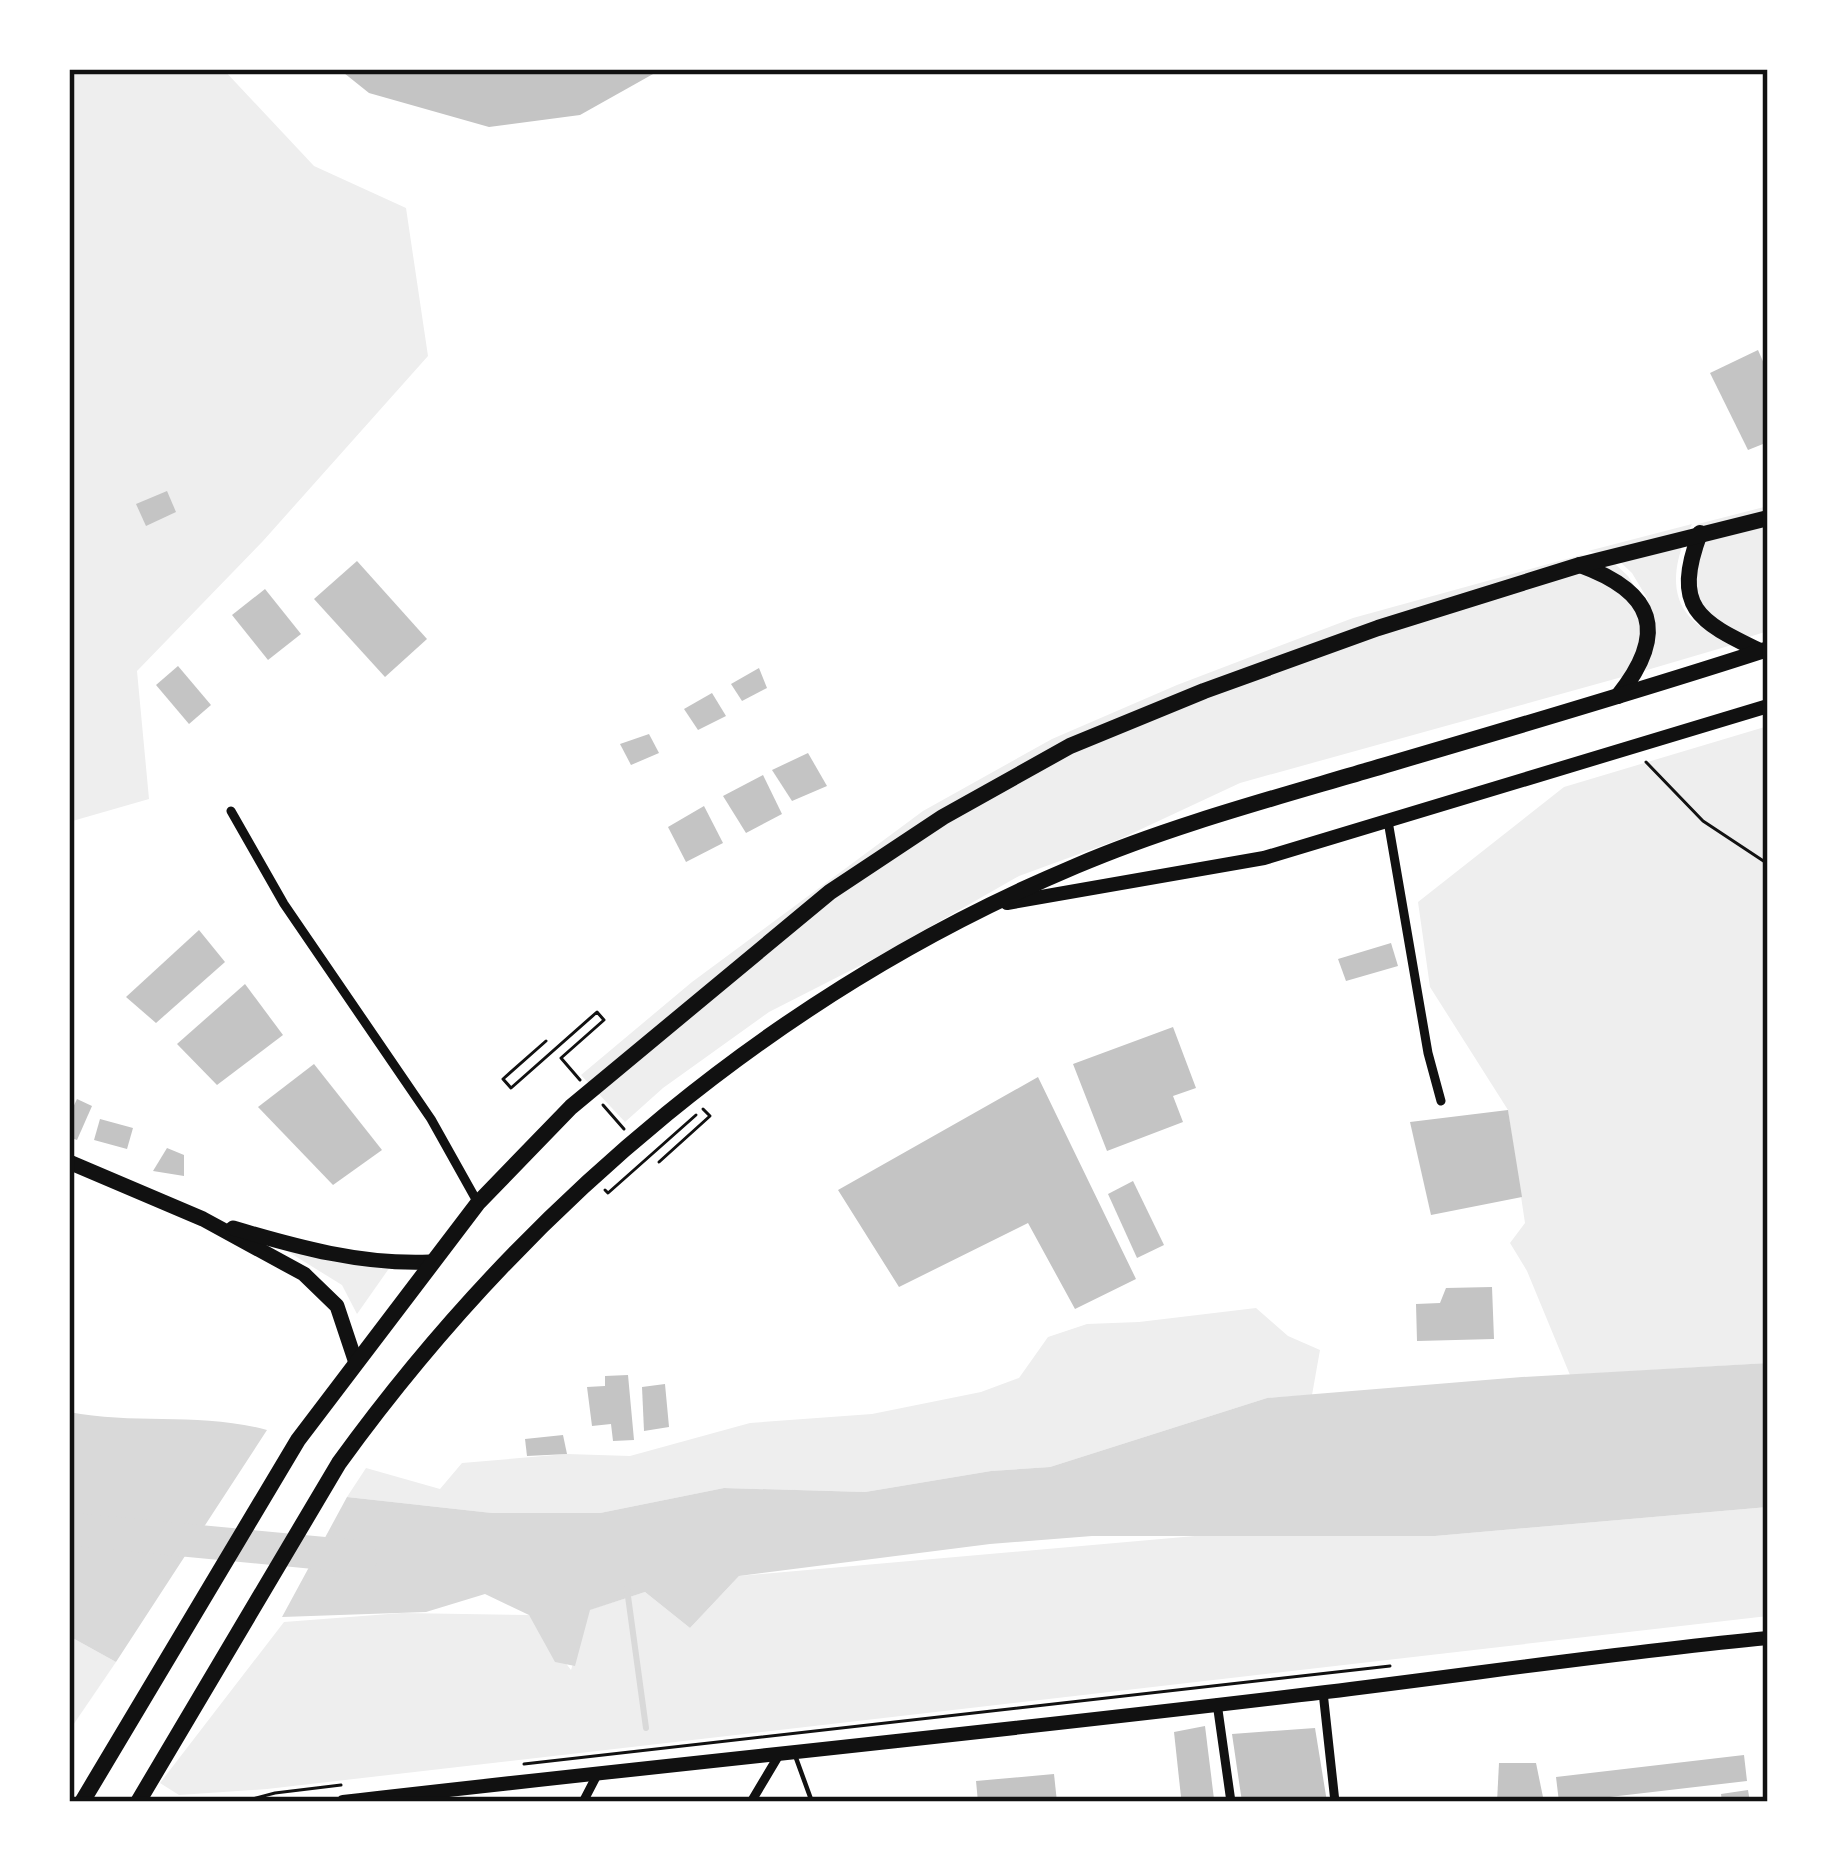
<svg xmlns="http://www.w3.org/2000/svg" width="1837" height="1871" font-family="Merriweather,serif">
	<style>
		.green { fill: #eee }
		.water { fill: #d9d9d9 }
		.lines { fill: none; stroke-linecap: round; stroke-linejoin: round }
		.stream { stroke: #d9d9d9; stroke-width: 6 }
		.river { stroke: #d9d9d9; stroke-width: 33 }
		.building { fill: #c4c4c4 }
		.path { stroke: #111; stroke-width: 3 }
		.service { stroke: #111; stroke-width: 4.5 }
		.minor { stroke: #111; stroke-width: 9 }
		.secondary { stroke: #111; stroke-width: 14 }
		.primary { stroke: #111; stroke-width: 15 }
		.trunk { stroke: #111; stroke-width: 16 }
		.neatline { fill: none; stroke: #111; stroke-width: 4.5 }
	</style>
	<rect width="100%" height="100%" fill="#fff"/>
	<g class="green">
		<path d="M69 69H223L314 166 406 208 428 356 263 541 137 671 149 799 69 822Z"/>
		<path d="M1768 506V631L1749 637 1722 632C1686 584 1669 583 1698 524Z"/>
		<path d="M1692 524C1662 582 1672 629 1742 642L1630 675 1652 624 1647 598 1632 573 1616 558 1588 551Z"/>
		<path d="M1581 555 1613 562 1628 576 1644 601 1642 649 1622 677 1240 783 1120 839 1019 876 877 957 769 1012 663 1088 625 1122 581 1075 692 982 923 811 1052 739 1177 685 1353 618Z"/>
		<path d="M1768 726V1363L1570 1375 1527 1271 1510 1243 1525 1223 1508 1110 1430 987 1418 902 1564 787Z"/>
		<path d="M266 1238 335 1262 390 1267 357 1314 342 1285Z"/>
		<path d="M1256 1308 1288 1336 1320 1350 1312 1395 1267 1398 1050 1467 991 1471 865 1492 724 1488 600 1513H492L347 1497 366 1468 440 1489 462 1463 567 1454 630 1456 750 1423 872 1414 981 1392 1019 1378 1048 1337 1087 1324 1139 1322Z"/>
		<path d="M1768 1507V1616L267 1789 179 1795 160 1783 284 1622 402 1613 529 1615 571 1670 589 1610 645 1592 690 1628 739 1576 1195 1536H1435Z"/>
		<path d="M69 1636 116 1662 69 1731Z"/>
	</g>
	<g class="water">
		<path d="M1768 1363V1507L1435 1536H1092L990 1544 739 1576 690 1628 645 1592 590 1610 575 1666 555 1662 529 1615 485 1594 426 1612 282 1617 347 1497 492 1513H600L724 1488 865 1492 991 1471 1050 1467 1267 1398 1522 1377Z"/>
		<path d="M69 1412C135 1425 201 1412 267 1430L116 1662 69 1636Z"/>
	</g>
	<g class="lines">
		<path class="stream" d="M627 1589 646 1728"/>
		<path class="river" d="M69 1529 361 1557"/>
	</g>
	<g class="building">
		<path d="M339 69H662L580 115 489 127 369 93Z"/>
		<path d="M1758 350 1768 373V442L1748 450 1710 373Z"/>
		<path d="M167 491 176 512 146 526 136 504Z"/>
		<path d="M357 561 427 639 385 677 314 599Z"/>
		<path d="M265 589 301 634 268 660 232 615Z"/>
		<path d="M178 666 211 705 189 724 156 685Z"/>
		<path d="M759 668 767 688 742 701 731 684Z"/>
		<path d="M712 693 726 716 698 730 684 709Z"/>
		<path d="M649 734 659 753 631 765 620 744Z"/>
		<path d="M808 753 827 786 792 801 772 770Z"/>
		<path d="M763 775 782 814 746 833 723 796Z"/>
		<path d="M704 806 723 843 686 862 668 827Z"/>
		<path d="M199 930 225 962 156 1023 126 997Z"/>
		<path d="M1391 943 1398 966 1346 981 1338 959Z"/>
		<path d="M245 984 283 1035 217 1085 177 1044Z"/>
		<path d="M1173 1027 1196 1088 1173 1096 1183 1122 1107 1151 1073 1064Z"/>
		<path d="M314 1064 382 1150 333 1185 258 1107Z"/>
		<path d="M1038 1077 1136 1279 1075 1309 1028 1223 899 1287 838 1190Z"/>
		<path d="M77 1099 92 1106 77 1140 69 1137V1116Z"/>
		<path d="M1508 1110 1522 1197 1431 1215 1410 1122Z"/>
		<path d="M100 1119 133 1128 127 1149 94 1140Z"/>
		<path d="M167 1148 184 1155V1176L153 1171Z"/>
		<path d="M1133 1181 1164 1245 1137 1258 1108 1194Z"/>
		<path d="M1492 1287 1494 1339 1417 1341 1416 1304 1440 1303 1446 1288Z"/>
		<path d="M628 1375 634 1440 613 1441 611 1424 592 1426 587 1387 605 1386V1376Z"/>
		<path d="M665 1384 669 1427 644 1431 642 1387Z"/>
		<path d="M563 1435 567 1454 527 1456 525 1439Z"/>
		<path d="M1205 1726 1214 1799 1181 1797 1174 1732Z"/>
		<path d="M1315 1728 1327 1802H1242L1232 1734Z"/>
		<path d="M1744 1755 1747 1781 1601 1798V1802H1559L1556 1777Z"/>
		<path d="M1499 1763H1536L1544 1802H1497Z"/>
		<path d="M1054 1774 1057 1802H978L976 1781Z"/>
		<path d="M1748 1790 1750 1802H1722L1721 1794Z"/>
	</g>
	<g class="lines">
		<g class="path">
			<path d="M1646 762 1703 821 1768 864"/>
			<path d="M546 1041 503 1079 511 1088 597 1012 604 1020 561 1058 580 1080"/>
			<path d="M603 1105 624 1129"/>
			<path d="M659 1162 710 1116 703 1109"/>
			<path d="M605 1190 608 1193 696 1115"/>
			<path d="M524 1764 1390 1666"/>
			<path d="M241 1802 275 1793 341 1785"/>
		</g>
		<path class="service" d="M796 1758 812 1802"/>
		<g class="minor">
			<path d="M231 811 284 904 431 1119 478 1203"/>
			<path d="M1388 821 1428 1053 1441 1101"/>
			<path d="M1323 1692 1335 1802"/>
			<path d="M1217 1703 1231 1802"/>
			<path d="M583 1802 596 1777"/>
			<path d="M751 1802 779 1755"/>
		</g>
		<g class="secondary">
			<path d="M1007 903 1264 858 1768 706"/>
			<path d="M343 1802C671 1764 999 1732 1326 1692 1474 1674 1620 1652 1768 1638"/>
		</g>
		<g class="primary">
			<path d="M69 1162 203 1219 304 1274 337 1306 356 1363"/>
			<path d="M233 1228C297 1247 362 1265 430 1262"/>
		</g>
		<g class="trunk">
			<path d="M1700 533C1672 608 1698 621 1760 651"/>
			<path d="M1580 565C1654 592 1669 632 1618 696"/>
			<path d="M82 1802 298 1440 478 1203 571 1107 830 892 943 817 1070 746 1204 691 1378 628 1580 565 1768 518"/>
			<path d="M138 1802 339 1463C527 1203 779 991 1076 866 1170 826 1271 799 1369 770 1502 731 1636 692 1768 649"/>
		</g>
	</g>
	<rect width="1837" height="1871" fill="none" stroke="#ffffff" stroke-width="144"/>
	<rect x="72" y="72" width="1693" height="1727" class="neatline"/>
</svg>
